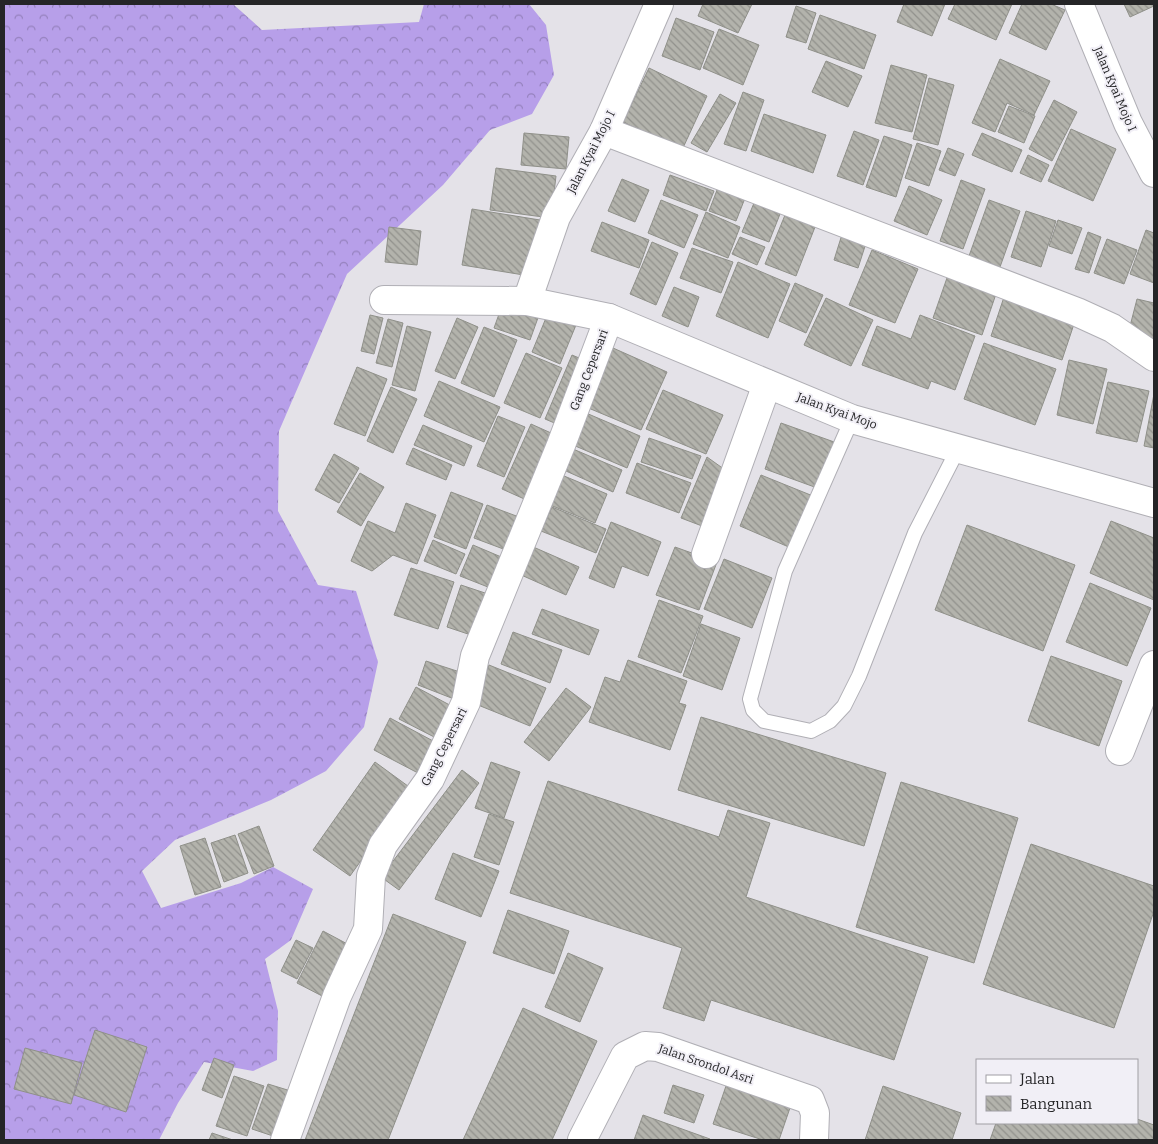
<svg xmlns="http://www.w3.org/2000/svg" width="1158" height="1144" font-family="Bitter,serif">
	<style>
		.forest { fill: url(#forest-crowns) }
		.building { fill: url(#building-back-hatch); stroke: #8f9089 }
		.lines { fill: none; stroke-linecap: round; stroke-linejoin: round }
		.lane-casing { stroke: #b0afb5; stroke-width: 16 }
		.street-casing { stroke: #b0afb5; stroke-width: 30 }
		.lane { stroke: #fff; stroke-width: 14 }
		.street { stroke: #fff; stroke-width: 28 }
		.labels { text-anchor: middle; dominant-baseline: central; stroke-width: 4; stroke-linejoin: round; paint-order: stroke }
		.street-label { font-size: 12px; fill: #252527; stroke: #f1eff6 }
	</style>
	<defs>
		<pattern id="forest-crowns" width="20" height="18" patternUnits="userSpaceOnUse" patternTransform="scale(1.25)"><rect width="20" height="18" fill="#b79fe9"/><path d="M2 6a3 3 0 1 1 6 0M12 15a3 3 0 1 1 6 0" fill="none" stroke="#9581bd"/></pattern>
		<pattern id="building-back-hatch" width="6" height="6" patternUnits="userSpaceOnUse" patternTransform="scale(1.25)"><rect width="6" height="6" fill="#b3b3ac"/><path d="M-1 5l2 2M0 0l6 6M5-1l2 2" fill="none" stroke="#91918c"/></pattern>
	</defs>
	<rect width="100%" height="100%" fill="#e4e2e8"/>
	<path class="forest" d="M4 4H233L262 30 419 22 424 4H529L546 25 554 75 532 114 490 130 443 185 347 274 279 431 278 511 318 585 356 591 378 662 364 727 326 771 271 800 175 840 142 871 161 908 241 883 273 867 313 889 291 940 265 959 278 1011 277 1060 253 1071 204 1062 178 1103 159 1140H4Z"/>
	<g class="building">
		<path d="M703 4H752L738 33 698 16Z"/>
		<path d="M904 4H945L932 36 897 22Z"/>
		<path d="M955 4H1012L996 40 948 19Z"/>
		<path d="M1022 4H1051L1065 10 1046 50 1009 33Z"/>
		<path d="M1124 4H1154V6L1130 17Z"/>
		<path d="M796 6 816 13 806 43 786 37Z"/>
		<path d="M820 15 876 35 864 69 808 49Z"/>
		<path d="M676 18 714 32 700 70 662 56Z"/>
		<path d="M719 29 759 45 743 85 703 68Z"/>
		<path d="M1000 59 1050 81 1034 115 1007 103 995 132 972 123Z"/>
		<path d="M826 61 862 76 848 107 812 92Z"/>
		<path d="M891 65 927 75 912 132 875 123Z"/>
		<path d="M649 68 707 96 682 150 623 122Z"/>
		<path d="M929 78 954 85 938 145 913 139Z"/>
		<path d="M743 92 764 100 746 151 724 144Z"/>
		<path d="M720 94 736 103 707 152 691 143Z"/>
		<path d="M1054 100 1077 112 1052 161 1029 149Z"/>
		<path d="M1009 106 1035 116 1024 143 998 132Z"/>
		<path d="M764 114 826 135 813 173 751 151Z"/>
		<path d="M1071 129 1116 149 1093 201 1048 181Z"/>
		<path d="M854 131 879 140 863 185 837 176Z"/>
		<path d="M524 133 569 137 566 169 521 165Z"/>
		<path d="M982 133 1022 150 1012 172 972 155Z"/>
		<path d="M884 136 912 145 896 197 866 187Z"/>
		<path d="M917 143 941 151 929 186 905 178Z"/>
		<path d="M948 148 964 154 955 176 939 170Z"/>
		<path d="M1028 155 1049 165 1041 182 1020 173Z"/>
		<path d="M496 168 556 176 551 218 490 210Z"/>
		<path d="M670 175 714 191 706 211 663 195Z"/>
		<path d="M722 177 749 188 736 221 709 211Z"/>
		<path d="M622 179 649 190 635 222 608 211Z"/>
		<path d="M961 180 985 189 963 249 940 241Z"/>
		<path d="M909 186 942 200 927 235 894 221Z"/>
		<path d="M661 200 698 215 684 248 648 233Z"/>
		<path d="M989 200 1020 211 1000 267 969 256Z"/>
		<path d="M754 203 780 214 769 242 742 232Z"/>
		<path d="M472 209 540 220 530 276 462 265Z"/>
		<path d="M1026 211 1056 221 1041 267 1011 257Z"/>
		<path d="M706 212 740 227 728 258 693 244Z"/>
		<path d="M785 215 815 227 796 276 765 264Z"/>
		<path d="M1058 220 1082 228 1072 254 1049 246Z"/>
		<path d="M602 222 649 240 639 268 591 251Z"/>
		<path d="M389 227 421 231 417 265 385 262Z"/>
		<path d="M844 228 868 237 858 268 834 260Z"/>
		<path d="M1146 230 1154 233V283L1130 274Z"/>
		<path d="M1088 232 1101 237 1089 273 1075 269Z"/>
		<path d="M740 237 765 247 757 265 732 254Z"/>
		<path d="M1107 239 1137 250 1124 284 1094 273Z"/>
		<path d="M652 242 678 253 656 305 630 294Z"/>
		<path d="M692 248 733 262 721 293 680 278Z"/>
		<path d="M872 250 918 269 895 323 849 305Z"/>
		<path d="M738 262 790 284 768 338 716 316Z"/>
		<path d="M948 275 997 291 982 335 933 318Z"/>
		<path d="M795 283 823 295 806 333 779 321Z"/>
		<path d="M674 287 699 297 688 327 662 316Z"/>
		<path d="M1004 297 1075 321 1062 360 991 336Z"/>
		<path d="M826 298 873 320 851 366 804 345Z"/>
		<path d="M1137 299 1154 303V341L1128 334Z"/>
		<path d="M503 303 539 315 530 340 494 328Z"/>
		<path d="M548 313 576 325 560 364 532 352Z"/>
		<path d="M370 315 383 318 374 354 361 351Z"/>
		<path d="M920 315 975 336 955 390 931 381 928 389 862 365 877 326 911 339Z"/>
		<path d="M457 318 478 327 455 379 435 371Z"/>
		<path d="M388 319 403 323 392 367 376 363Z"/>
		<path d="M407 326 431 332 415 391 392 385Z"/>
		<path d="M484 327 517 340 494 397 461 383Z"/>
		<path d="M984 343 1056 369 1035 425 964 399Z"/>
		<path d="M613 348 667 372 641 430 586 407Z"/>
		<path d="M526 353 562 368 540 418 504 403Z"/>
		<path d="M572 355 591 363 564 427 545 419Z"/>
		<path d="M1069 360 1107 369 1093 424 1057 415Z"/>
		<path d="M357 367 387 379 365 436 334 424Z"/>
		<path d="M439 381 500 407 484 442 424 416Z"/>
		<path d="M1108 382 1149 391 1137 442 1096 433Z"/>
		<path d="M391 387 417 399 393 453 367 441Z"/>
		<path d="M663 390 723 415 706 454 646 429Z"/>
		<path d="M1154 394V448L1144 446Z"/>
		<path d="M586 413 640 436 627 468 573 445Z"/>
		<path d="M498 416 525 427 504 477 477 466Z"/>
		<path d="M781 423 837 443 820 489 765 469Z"/>
		<path d="M531 424 560 437 531 502 502 489Z"/>
		<path d="M423 425 472 446 464 466 414 445Z"/>
		<path d="M649 438 701 456 692 479 641 462Z"/>
		<path d="M566 446 622 470 613 492 557 467Z"/>
		<path d="M413 448 452 465 446 480 406 464Z"/>
		<path d="M334 454 359 468 339 503 315 490Z"/>
		<path d="M707 457 728 472 710 529 681 518Z"/>
		<path d="M637 463 691 483 679 513 626 493Z"/>
		<path d="M360 473 384 487 361 526 337 512Z"/>
		<path d="M557 473 607 494 595 523 545 503Z"/>
		<path d="M761 475 813 496 791 548 740 526Z"/>
		<path d="M451 492 483 504 466 549 434 537Z"/>
		<path d="M406 503 436 515 417 564 393 555 372 571 351 561 368 521 395 533Z"/>
		<path d="M487 505 519 517 506 550 474 538Z"/>
		<path d="M552 507 606 529 596 553 541 531Z"/>
		<path d="M1111 521 1154 538V600L1090 573Z"/>
		<path d="M611 522 661 542 648 576 622 566 614 588 589 578Z"/>
		<path d="M967 525 1075 565 1043 651 935 610Z"/>
		<path d="M433 540 465 554 456 574 424 561Z"/>
		<path d="M473 545 506 559 493 589 460 576Z"/>
		<path d="M531 546 579 567 566 595 519 574Z"/>
		<path d="M675 547 717 562 699 610 656 595Z"/>
		<path d="M724 559 772 578 752 628 704 609Z"/>
		<path d="M411 568 454 582 438 629 394 615Z"/>
		<path d="M1090 583 1151 608 1127 666 1066 642Z"/>
		<path d="M461 585 488 594 474 636 447 627Z"/>
		<path d="M659 600 703 616 681 673 638 657Z"/>
		<path d="M542 609 599 630 589 655 532 634Z"/>
		<path d="M701 624 740 638 722 690 683 676Z"/>
		<path d="M513 632 562 650 550 683 501 664Z"/>
		<path d="M1051 656 1122 681 1099 746 1028 721Z"/>
		<path d="M628 660 687 681 679 703 686 705 670 750 589 722 605 677 620 682Z"/>
		<path d="M426 661 463 673 454 699 418 685Z"/>
		<path d="M489 665 546 688 530 726 473 703Z"/>
		<path d="M416 687 459 710 442 741 399 719Z"/>
		<path d="M566 688 591 707 549 761 524 742Z"/>
		<path d="M701 717 886 773 864 846 678 790Z"/>
		<path d="M390 718 435 742 418 773 374 750Z"/>
		<path d="M375 762 412 789 350 876 313 850Z"/>
		<path d="M491 762 520 772 504 818 475 808Z"/>
		<path d="M462 770 479 783 399 890 381 877Z"/>
		<path d="M548 781 719 837 728 810 770 823 746 897 928 957 894 1060 711 1000 704 1021 663 1008 682 948 510 893Z"/>
		<path d="M901 782 1018 818 974 963 856 927Z"/>
		<path d="M489 814 514 822 499 865 474 857Z"/>
		<path d="M259 826 274 866 254 874 238 834Z"/>
		<path d="M235 835 248 873 224 882 211 843Z"/>
		<path d="M205 838 221 887 195 895 180 846Z"/>
		<path d="M1031 844 1154 886V911L1114 1028 983 984Z"/>
		<path d="M453 853 499 871 481 917 435 899Z"/>
		<path d="M508 910 569 931 554 974 493 953Z"/>
		<path d="M393 914 466 942 388 1140H305Z"/>
		<path d="M323 931 353 947 326 998 297 983Z"/>
		<path d="M296 940 313 948 297 979 281 971Z"/>
		<path d="M568 953 603 968 580 1022 545 1007Z"/>
		<path d="M523 1008 597 1041 552 1140H463Z"/>
		<path d="M95 1030 147 1047 126 1112 74 1095Z"/>
		<path d="M25 1048 82 1063 71 1104 14 1089Z"/>
		<path d="M214 1058 234 1065 222 1098 202 1090Z"/>
		<path d="M234 1076 264 1086 247 1136 216 1126Z"/>
		<path d="M728 1080 792 1102 779 1140H763L713 1124Z"/>
		<path d="M268 1084 294 1092 279 1138 252 1129Z"/>
		<path d="M673 1085 704 1095 694 1123 664 1113Z"/>
		<path d="M883 1086 961 1113 952 1140H865Z"/>
		<path d="M643 1115 710 1139V1140H634Z"/>
		<path d="M1137 1119 1154 1125V1140H990L996 1123H1137Z"/>
		<path d="M212 1133 233 1140H209Z"/>
	</g>
	<g class="lines">
		<g class="lane-casing">
			<path id="lane" d="M852 419 785 571 750 699 753 710 764 721 811 731 830 721 844 706 859 676 915 533 958 449"/>
		</g>
		<g class="street-casing">
			<g id="street">
				<path d="M1079 4 1128 123 1154 173"/>
				<path d="M604 131 1077 312 1112 328 1154 357"/>
				<path d="M384 300 527 301 609 318 852 419 1154 503"/>
				<path d="M527 301 556 217 604 131 659 4"/>
				<path d="M706 554 767 384"/>
				<path d="M1120 751 1154 665"/>
				<path d="M285 1140 337 996 368 929 371 876 383 845 430 779 466 702 475 656 561 445 609 318"/>
				<path d="M582 1140 625 1056 645 1046 658 1047 810 1100 815 1113 814 1140"/>
			</g>
		</g>
		<use href="#lane" class="lane"/>
		<use href="#street" class="street"/>
	</g>
	<g class="labels">
		<g class="street-label">
			<text transform="translate(1115 89) rotate(67)">Jalan Kyai Mojo I</text>
			<text transform="translate(591 152) rotate(-63)">Jalan Kyai Mojo I</text>
			<text transform="translate(589 370) rotate(-69)">Gang Cepersari</text>
			<text transform="translate(837 411) rotate(20)">Jalan Kyai Mojo</text>
			<text transform="translate(444 747) rotate(-63)">Gang Cepersari</text>
			<text transform="translate(706 1064) rotate(19)">Jalan Srondol Asri</text>
		</g>
	</g>
	<rect width="1158" height="1144" fill="none" stroke="#252527" stroke-width="10"/>
	<rect x="976" y="1059" width="162" height="65" fill="#f1eff6" stroke="#9f9ea3"/>
	<rect x="986" y="1075" width="25" height="8" fill="#ffffff" stroke="#9f9ea3"/>
	<text x="1020" y="1084" font-size="15" fill="#252527">Jalan</text>
	<rect x="986" y="1096" width="25" height="15" fill="url(#building-back-hatch)" stroke="#9f9ea3"/>
	<text x="1020" y="1109" font-size="15" fill="#252527">Bangunan</text>
</svg>
